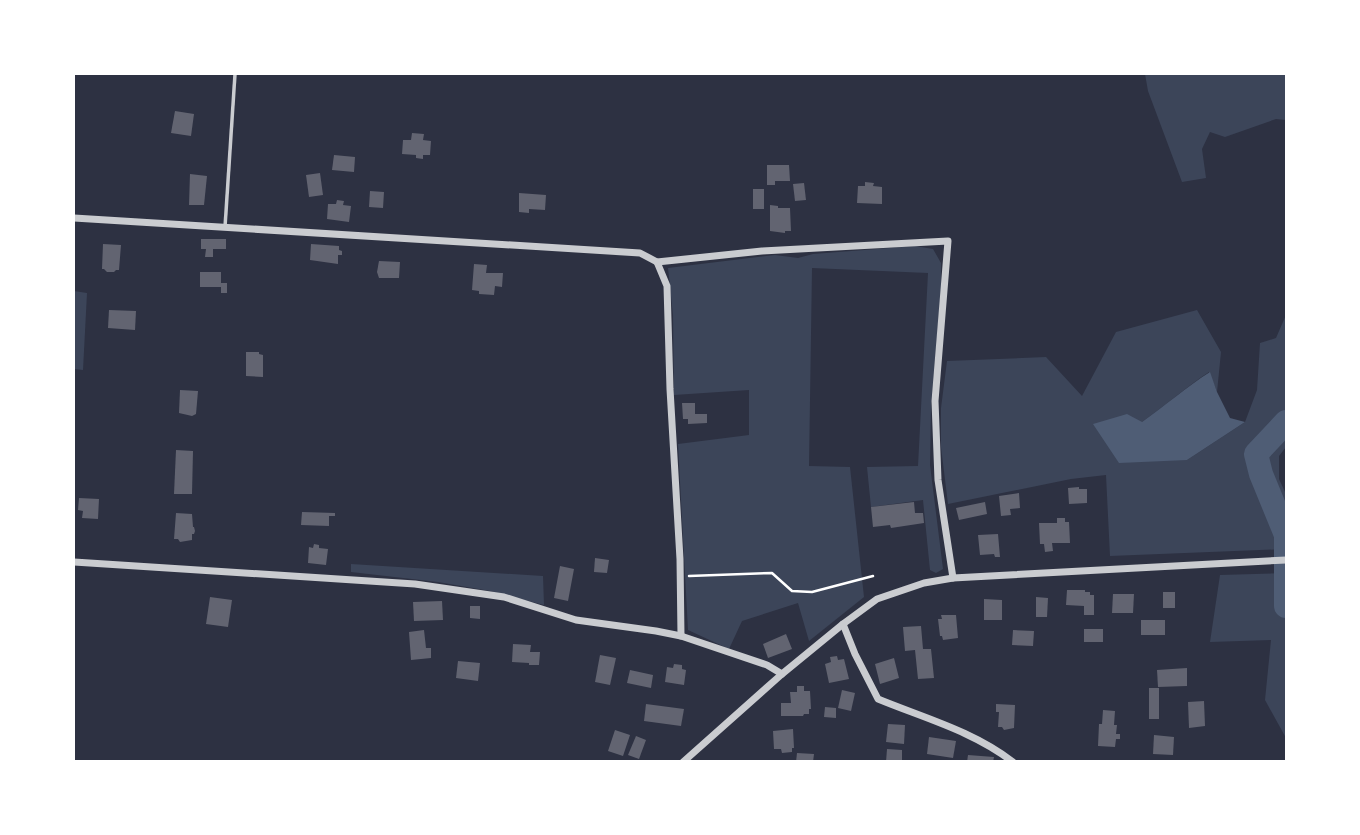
<svg xmlns="http://www.w3.org/2000/svg" width="1360" height="835" font-family="Figtree,sans-serif">
	<style>
		.green { fill: #3c4559 }
		.water { fill: #4f5d75 }
		.lines { fill: none; stroke-linecap: round; stroke-linejoin: round }
		.river { stroke: #4f5d75; stroke-width: 24 }
		.building { fill: #626471 }
		.path { stroke: #fff; stroke-width: 2.5 }
		.service { stroke: #caccd0; stroke-width: 3.5 }
		.minor { stroke: #caccd0; stroke-width: 7 }
	</style>
	<rect width="100%" height="100%" fill="#2d3142"/>
	<g class="green">
		<path d="M1145 74H1286V120L1276 119 1225 137 1210 132 1202 149 1206 178 1182 182 1148 91Z"/>
		<path d="M915 246 933 249 941 263V289L931 405 930 465 943 569 936 573 930 570 923 500 871 507 867 467 918 466 928 273 812 268 809 466 850 467 864 597 809 641 798 603 742 621 729 649 688 630 678 444 749 435V390L674 395 673 315 668 268 775 255 798 258 813 254Z"/>
		<path d="M74 291 87 293 83 370 74 369Z"/>
		<path d="M1197 310 1221 352 1217 392 1209 372C1186 387 1165 406 1142 422L1187 460 1245 422 1257 390 1260 343 1276 338 1286 315V447L1279 456V479L1286 494V549L1110 556 1106 475 1071 479 948 504 941 447V408L947 361 1046 357 1082 396 1116 332Z"/>
		<path d="M351 564 543 576 544 605 490 591 438 582 351 572Z"/>
		<path d="M1286 573V738L1265 700 1271 640 1210 642 1220 575Z"/>
	</g>
	<path class="water" d="M1210 372 1217 392 1230 418 1245 422 1187 460 1119 463 1093 424 1127 414 1142 422C1165 406 1186 387 1210 372Z"/>
	<g class="lines">
		<path class="river" d="M1286 422 1256 454 1261 474 1286 535V606"/>
	</g>
	<g class="building">
		<path d="M175 111 194 114 191 136 171 133Z"/>
		<path d="M412 133 424 134 423 140 431 141 430 155H423V159L416 158V155L402 154 403 140H411Z"/>
		<path d="M334 155 355 157 354 172 332 170Z"/>
		<path d="M767 165H789L790 181H775V185H767Z"/>
		<path d="M320 173 323 195 309 197 306 175Z"/>
		<path d="M190 174 207 176 204 205H189Z"/>
		<path d="M865 182 874 183 873 186 882 187V204L857 203 858 186H865Z"/>
		<path d="M804 183 806 200 795 201 793 184Z"/>
		<rect x="753" y="189" width="11" height="20"/>
		<path d="M370 191 384 192 383 208 369 207Z"/>
		<path d="M519 193 546 195 545 210 529 209V213L519 212Z"/>
		<path d="M337 200 344 201 343 205 351 206 349 222 327 219 328 204H336Z"/>
		<path d="M770 205 778 206V208H790L791 231H785V233L770 231Z"/>
		<path d="M201 239H226V249H213V257H205L206 249H201Z"/>
		<path d="M103 244 121 245 119 270H116L114 272H107L104 269H102Z"/>
		<path d="M311 244 339 246V250L342 251V255H338V264L310 260Z"/>
		<path d="M379 261 400 262 399 278H379L377 272Z"/>
		<path d="M474 264 487 265 486 273H503L502 287 495 286 494 295 479 294V291L472 290Z"/>
		<path d="M200 272H221V283H227V293H221V287H200Z"/>
		<path d="M109 310 136 311 135 330 108 328Z"/>
		<path d="M246 352H259V354L263 355V377L246 376Z"/>
		<path d="M180 390 198 391 196 414 192 416 179 413Z"/>
		<path d="M682 403H695V414H707V423L688 424V419H683Z"/>
		<path d="M176 450 193 451 192 494H174Z"/>
		<path d="M1079 487V489H1087V503L1069 504 1068 488Z"/>
		<path d="M1019 493 1020 508 1010 509 1011 515 1001 516 999 496Z"/>
		<path d="M79 498 99 499 98 519 82 518 83 511 78 510Z"/>
		<path d="M914 502 915 513H923L924 523 891 528 890 525 873 527 871 507Z"/>
		<path d="M985 502 987 514 959 520 956 508Z"/>
		<path d="M302 512 335 513V516H329V526L301 525Z"/>
		<path d="M176 513 192 514 193 527H194L195 531 194 534H192V540L180 542 178 539H174Z"/>
		<path d="M1057 518H1065V522H1069L1070 543H1052L1053 551 1045 552 1044 544H1040L1039 523H1057Z"/>
		<path d="M998 534 1000 557H995L994 554 980 555 978 535Z"/>
		<path d="M314 544 319 545V548L328 549 326 565 308 563 309 547 313 548Z"/>
		<path d="M595 558 609 560 607 573 594 572Z"/>
		<path d="M560 566 574 569 568 601 554 598Z"/>
		<path d="M1067 590H1085V592H1090V595H1094V615H1084V606L1066 605Z"/>
		<rect x="1163" y="592" width="12" height="16"/>
		<path d="M1113 594H1134L1133 613H1112Z"/>
		<path d="M210 597 232 600 228 627 206 624Z"/>
		<path d="M1036 597 1048 598 1047 617H1036Z"/>
		<path d="M984 599 1002 600V620H984Z"/>
		<path d="M442 601 443 620 414 621 413 602Z"/>
		<path d="M470 606H480V619L470 618Z"/>
		<path d="M941 615H956L958 638 943 640 942 636H940L938 619H942Z"/>
		<rect x="1141" y="620" width="24" height="15"/>
		<path d="M921 626 923 649H931L934 678 918 679 915 650 905 651 903 627Z"/>
		<rect x="1084" y="629" width="19" height="13"/>
		<path d="M424 630 426 648H431V658L411 660 409 632Z"/>
		<path d="M1013 630 1034 631 1033 646 1012 645Z"/>
		<path d="M786 634 792 649 768 658 763 644Z"/>
		<path d="M513 644 531 645 530 652H540L539 665H529V663L512 662Z"/>
		<path d="M600 655 616 658 610 685 595 682Z"/>
		<path d="M837 656 838 660 844 659 849 679 829 683 825 664 831 662 830 657Z"/>
		<path d="M894 658 899 678 880 684 875 664Z"/>
		<path d="M458 661 480 663 478 681 456 678Z"/>
		<path d="M674 664 682 665V669L686 670 684 685 665 682 667 667 673 668Z"/>
		<path d="M1187 668V686L1158 687 1157 670Z"/>
		<path d="M630 670 653 675 651 688 627 683Z"/>
		<path d="M797 686H804V691H810L811 709H809V714H804L803 716H781V703H791L790 692H797Z"/>
		<rect x="1149" y="688" width="10" height="31"/>
		<path d="M842 690 855 693 851 711 838 708Z"/>
		<path d="M1204 701 1205 726 1189 728 1188 702Z"/>
		<path d="M646 704 684 709 681 726 644 721Z"/>
		<path d="M996 704 1015 705 1014 728 1004 730 1002 727H998L999 712H996Z"/>
		<path d="M825 707 836 708V718L824 717Z"/>
		<path d="M1103 710 1115 711 1114 725H1117L1116 734H1120V739H1116L1115 747 1098 746 1099 724H1102Z"/>
		<path d="M888 724 905 725 904 744 886 742Z"/>
		<path d="M793 729 794 748H792V752L782 753 781 749H774L773 731Z"/>
		<path d="M615 730 630 735 623 756 608 751Z"/>
		<path d="M1154 735 1174 737 1173 755 1153 754Z"/>
		<path d="M636 736 646 740 639 759 628 755Z"/>
		<path d="M929 737 956 741 953 758 927 754Z"/>
		<path d="M887 749 902 750V762H886Z"/>
		<path d="M797 753 814 754 813 762H796Z"/>
		<path d="M968 755 994 757 993 762H967Z"/>
	</g>
	<g class="lines">
		<path class="path" d="M689 576 772 573 792 591 812 592 873 576"/>
		<path class="service" d="M225 227 235 74"/>
		<g class="minor">
			<path d="M74 218 640 253 657 262 667 286 670 389 680 559 681 636"/>
			<path d="M657 262 762 251 948 241 935 401 938 480 953 578"/>
			<path d="M74 562 415 584 504 597 576 620 656 631 681 636 767 665 782 674"/>
			<path d="M843 624 855 654 878 699C924 718 973 731 1013 762"/>
			<path d="M683 762 782 674 843 624 877 599 924 583 953 578 1286 560"/>
		</g>
	</g>
	<rect width="1360" height="835" fill="none" stroke="#ffffff" stroke-width="150"/>
</svg>
